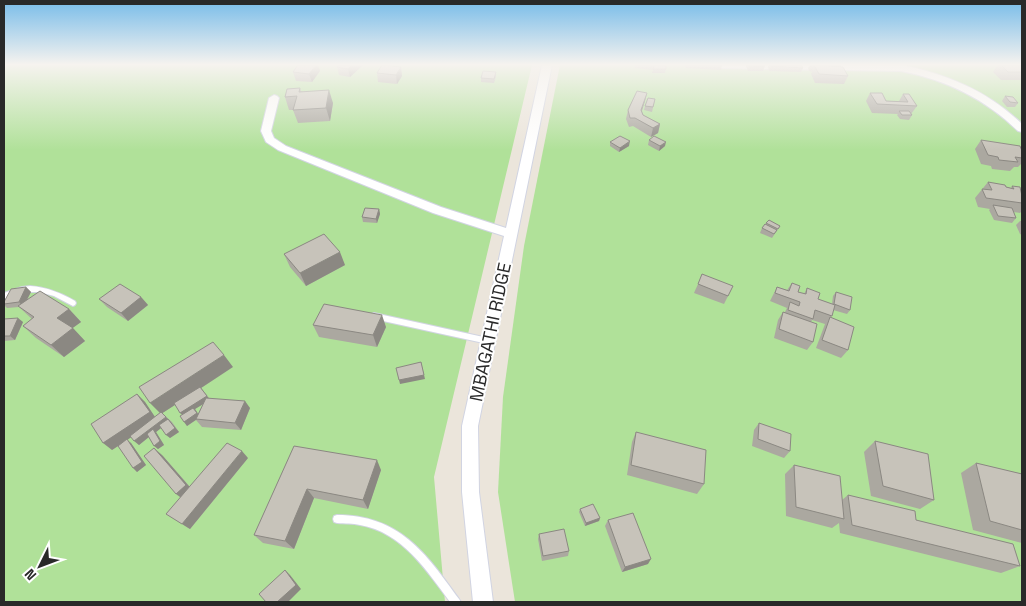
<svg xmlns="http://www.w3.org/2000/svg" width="1026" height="606" font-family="'Space Grotesk',sans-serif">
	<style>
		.green { fill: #b0e199 }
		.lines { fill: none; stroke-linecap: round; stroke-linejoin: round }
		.lane-casing { stroke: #d1d4e2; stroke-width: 2 }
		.street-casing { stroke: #d1d4e2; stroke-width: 2 }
		.lane { fill: #fff; fill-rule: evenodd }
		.street { fill: #fff; fill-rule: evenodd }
		.wall { fill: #aba8a0; fill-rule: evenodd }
		.shaded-wall { fill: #8b8882 }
		.building { fill: #c7c3ba; stroke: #8b8882 }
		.labels { text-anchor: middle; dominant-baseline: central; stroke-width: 4; stroke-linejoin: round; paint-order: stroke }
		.street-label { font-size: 18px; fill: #292929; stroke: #fff }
	</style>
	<rect width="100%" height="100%" fill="#ebe5db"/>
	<g class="green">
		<path d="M4 65H532L434 477 445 602H4Z"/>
		<path d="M560 65H1022V602H515L498 492 503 397 524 246Z"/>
	</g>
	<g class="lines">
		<g class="lane-casing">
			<g id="lane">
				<path d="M30 286C47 287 61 293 75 301L76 303 75 305 73 306 54 296 39 292H22L4 299V293L22 287Z"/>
				<path d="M374 313 488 338 491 339 492 341 491 343 488 344 374 319 372 318 370 316 372 314Z"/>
				<path d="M337 515C399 515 426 553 459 599L461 602H450C427 571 402 532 360 525 353 523 345 524 337 523L334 522 333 519 334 516Z"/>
			</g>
		</g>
		<g class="street-casing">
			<g id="street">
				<path d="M542 65H552L478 426 479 492 493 602H473L462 492V426L504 236 433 213 278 150 266 142 261 131 269 98 274 95 277 96 279 98 271 131 274 138 286 146 441 207 506 228Z"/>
				<path d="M717 65H901C947 74 988 91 1022 124V132L1018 131C985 99 947 80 901 71L722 68Z"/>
			</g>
		</g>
		<use href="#lane" class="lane"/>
		<use href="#street" class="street"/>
	</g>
	<g class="wall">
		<path d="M298 65H318L320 71 312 82 296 81 293 72Z"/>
		<path d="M363 65 350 77 339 75 337 67Z"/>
		<path d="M635 65H661L666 69 665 73H652L653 70 635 68Z"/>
		<path d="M685 65H722L721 70 686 68Z"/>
		<path d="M746 65H764L765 66 763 71H748L746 66Z"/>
		<path d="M769 65H801L803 68 801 72 769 71 768 67Z"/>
		<path d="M810 65H830L848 76 844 84 815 83 811 74 812 72 809 71 808 68Z"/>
		<path d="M998 65H1022V80H1001L993 72Z"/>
		<path d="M401 67 402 76 397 84 378 82 377 73Z"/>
		<path d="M496 72V77L494 83 481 82V78Z"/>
		<path d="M300 88 301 91 333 103 330 121 298 123 293 110H289L285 97Z"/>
		<path d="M647 93 645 101 642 111 643 115 660 124 658 133 651 137 633 126 629 127 626 119 628 110Z"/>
		<path d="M870 93 886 101H899L903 94 917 106 911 114 912 115 909 120 900 119 897 115 898 114 872 113 866 101Z"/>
		<path d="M1005 96 1018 103 1015 107H1007L1002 101Z"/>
		<path d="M655 99 652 112 644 110 645 106Z"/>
		<path d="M649 140 665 146 659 151 648 145Z"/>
		<path d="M981 140 1022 151V163L1018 167H1014L1010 171 992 169 991 166 981 164 975 149Z"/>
		<path d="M610 142 629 146 619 152 610 146Z"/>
		<path d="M988 182 1011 188 1012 186 1022 196V211L1020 213 1014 212 1016 218 1012 223 994 220 989 210 990 209 978 207 975 198Z"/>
		<path d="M379 209 380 214 377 223 363 222 362 217Z"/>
		<path d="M769 220 780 226 772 238 760 233 762 228Z"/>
		<path d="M1020 221H1022V235L1020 234 1016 225Z"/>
		<path d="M284 254 345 265 306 286 290 267Z"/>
		<path d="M792 283 798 292 804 294 807 288 818 299 832 304 833 296 836 292 850 310 847 314 833 310 831 318 848 350 841 358 816 348 825 324 812 320 811 322 813 342 807 350 774 338 778 320 783 312H785L787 308 770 301 777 287 787 290Z"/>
		<path d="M698 284 733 286 724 304 694 293Z"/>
		<path d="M26 287 31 292 27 300 69 309 81 322 72 328 85 341 64 357 36 338 23 326 32 319 19 307 7 308 4 305V302Z"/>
		<path d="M141 297 148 305 128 321 107 307 99 299Z"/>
		<path d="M4 319 23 322 15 340 4 341Z"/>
		<path d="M313 325 386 327 377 347 319 337Z"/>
		<path d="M233 367 201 388 209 398 250 408 241 430 202 427 196 420 187 426 182 415 175 405 162 413 172 422 179 432 170 438 161 428 156 432 164 445 158 449 149 437 139 445 131 437 127 440 131 443 146 465 137 472 118 446 112 450 137 394 145 402 155 417ZM203 404 198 414 195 409Z"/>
		<path d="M759 423 790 451 784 458 752 446 754 430Z"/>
		<path d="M636 432 704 484 697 494 627 475 632 442Z"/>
		<path d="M875 441 934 500 920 509 871 496 864 452Z"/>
		<path d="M294 446 381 470 368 509 314 498 294 549 263 543 254 535Z"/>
		<path d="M162 455 190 487 248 458 190 529 166 514 181 497Z"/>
		<path d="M976 463 1022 474V543L973 530 961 473Z"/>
		<path d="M794 465 842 500 848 495 916 520 1020 566 1001 573 840 533 839 523 832 528 786 516 785 474Z"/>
		<path d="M580 509 600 518 599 521 585 526 579 512Z"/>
		<path d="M608 520 648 564 622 572 605 526Z"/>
		<path d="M539 534 569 551 568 556 542 561 538 539Z"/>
	</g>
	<g class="shaded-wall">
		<path d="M316 65H318L320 71 312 82 309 74Z"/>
		<path d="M352 65H363L350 77 348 69Z"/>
		<path d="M401 67 402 76 397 84 396 75Z"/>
		<path d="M329 90 333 103 330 121 326 108Z"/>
		<path d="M647 93 645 101 639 119 641 110Z"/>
		<path d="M660 124 658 133 651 137 653 128Z"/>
		<path d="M630 141 629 146 619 152 620 148Z"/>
		<path d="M666 142 665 146 659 151 660 146Z"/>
		<path d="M379 209 380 214 377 223 376 219Z"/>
		<path d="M340 252 345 265 306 286 300 273Z"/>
		<path d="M26 287 31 292 23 307 19 302Z"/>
		<path d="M141 297 148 305 128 321 121 313Z"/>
		<path d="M69 309 81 322 70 330 57 318Z"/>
		<path d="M382 315 386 327 377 347 373 335Z"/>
		<path d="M18 318 23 322 15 340 10 336Z"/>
		<path d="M73 328 85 341 64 357 51 345Z"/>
		<path d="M224 355 233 367 201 388 210 400 195 409 200 417 187 426 184 422V416L180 413 201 388 161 414 150 403Z"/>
		<path d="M421 362 425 379 400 384 399 380Z"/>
		<path d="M137 394 145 402 157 420 127 440 131 443 146 465 137 472 133 468 127 440 112 450 103 443Z"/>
		<path d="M245 401 250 408 241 430 235 423Z"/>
		<path d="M166 417 170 421 156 432 164 445 158 449 154 446 155 432 139 445 134 441Z"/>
		<path d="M168 419 179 432 170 438 166 435Z"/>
		<path d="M154 448 162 455 194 492 184 500 176 494Z"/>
		<path d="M242 451 248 458 190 529 182 524Z"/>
		<path d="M377 460 381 470 368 509 363 500Z"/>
		<path d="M307 489 314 498 294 549 285 541Z"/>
		<path d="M600 518 599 521 585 526 586 523Z"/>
		<path d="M651 559 648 564 622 572 625 567Z"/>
		<path d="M285 570 290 575 301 589 288 602H277Z"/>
	</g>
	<g class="building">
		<path d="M298 65H316L309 74 293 72Z"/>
		<path d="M339 65H352L348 69 337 67Z"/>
		<path d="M382 65 401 67 396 75 377 73Z"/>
		<path d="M647 65 666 66V69H653L654 66Z"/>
		<path d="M749 65H764L765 66 750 67Z"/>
		<path d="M770 65H801L803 68 771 66Z"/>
		<path d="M810 65H840L841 67 814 65V67H811Z"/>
		<path d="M814 65 843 67 848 76 819 74Z"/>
		<path d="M1001 65H1022V72H1008Z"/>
		<path d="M483 71 496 72 494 79 481 78Z"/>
		<path d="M300 88 299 92 329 90 326 108 293 110 297 96 285 97 287 89Z"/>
		<path d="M637 91 647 93 641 110 643 115 660 124 653 128 635 118H630L628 110Z"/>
		<path d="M870 93H882L886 101 908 102 903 94H909L917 106 877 104Z"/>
		<path d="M1005 96 1013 97 1018 103 1010 102Z"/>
		<path d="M648 98 655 99 653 107 645 106Z"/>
		<path d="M899 111H909L912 115H902Z"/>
		<path d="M620 136 630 141 620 148 610 142Z"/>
		<path d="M654 136 666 142 660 146 649 140Z"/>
		<path d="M981 140 1020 146 1022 151V158L1015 157 1018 162 999 160 998 157 988 155Z"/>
		<path d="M988 182 1005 185 1006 187 1014 189 1012 186 1020 187 1022 196V203L986 198 982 189 992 190Z"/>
		<path d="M993 205 1012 208 1016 218 998 216Z"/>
		<path d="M365 208 379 209 376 219 362 217Z"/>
		<path d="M769 220 780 226 778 229 766 223Z"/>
		<path d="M765 224 777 230 774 234 762 228Z"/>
		<path d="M324 234 340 252 300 273 284 254Z"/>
		<path d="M702 274 733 286 728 296 698 284Z"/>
		<path d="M792 283 800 286 798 292 806 294 807 288 820 293 818 299 835 305 832 316 815 310 813 319 788 310 790 302 799 306 800 302 775 293 777 287 789 291Z"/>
		<path d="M120 284 141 297 121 313 99 299Z"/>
		<path d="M26 287 19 302 4 304V302L11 289Z"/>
		<path d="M40 291 69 309 57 318 73 328 51 345 23 326 34 317 18 306Z"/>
		<path d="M836 292 852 297 850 310 834 304Z"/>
		<path d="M324 304 382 315 373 335 313 325Z"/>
		<path d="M783 312 817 324 813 342 779 329Z"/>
		<path d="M830 317 854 327 848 350 822 340Z"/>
		<path d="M18 318 10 336H4V319Z"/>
		<path d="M213 342 224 355 150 403 139 387Z"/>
		<path d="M421 362 424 375 399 380 396 368Z"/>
		<path d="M200 387 207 396 180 413 174 403Z"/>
		<path d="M137 394 150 412 103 443 91 424Z"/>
		<path d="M206 398 245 401 235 423 196 419Z"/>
		<path d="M193 408 197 413 184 422 180 416Z"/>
		<path d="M161 412 166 417 134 441 130 436Z"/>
		<path d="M168 419 175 428 166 435 159 425Z"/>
		<path d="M759 423 791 434 790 451 758 439Z"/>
		<path d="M153 429 160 441 154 446 147 434Z"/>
		<path d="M636 432 706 450 704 484 631 465Z"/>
		<path d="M127 439 142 462 133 468 118 446Z"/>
		<path d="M875 441 928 454 934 500 883 486Z"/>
		<path d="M227 443 242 451 182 524 166 514Z"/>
		<path d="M294 446 377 460 363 500 307 489 285 541 254 535Z"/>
		<path d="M154 448 186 485 176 494 144 456Z"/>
		<path d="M976 463 1022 474V530L990 521Z"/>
		<path d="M794 465 840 476 844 519 796 507Z"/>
		<path d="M848 495 915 511 916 520 1013 544 1020 566 852 525Z"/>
		<path d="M593 504 600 518 586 523 580 509Z"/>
		<path d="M633 513 651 559 625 567 608 520Z"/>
		<path d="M564 529 569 551 543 556 539 534Z"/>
		<path d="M285 570 296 585 277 602H266L259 594Z"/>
	</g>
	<linearGradient id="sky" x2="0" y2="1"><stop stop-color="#78bce9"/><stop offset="0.43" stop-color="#f6f3ef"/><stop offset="1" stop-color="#f6f3ef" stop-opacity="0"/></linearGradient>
	<rect width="1026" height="150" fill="url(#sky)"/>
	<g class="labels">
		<g class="street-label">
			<text transform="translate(490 332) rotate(-78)">MBAGATHI RIDGE</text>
		</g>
	</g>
	<rect width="1026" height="606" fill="none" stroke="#292929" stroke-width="10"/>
	<g transform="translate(40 566) rotate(228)" stroke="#ffffff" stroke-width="4" paint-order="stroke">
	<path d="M0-4L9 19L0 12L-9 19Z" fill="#292929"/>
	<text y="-8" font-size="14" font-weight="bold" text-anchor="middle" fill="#292929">N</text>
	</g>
</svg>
